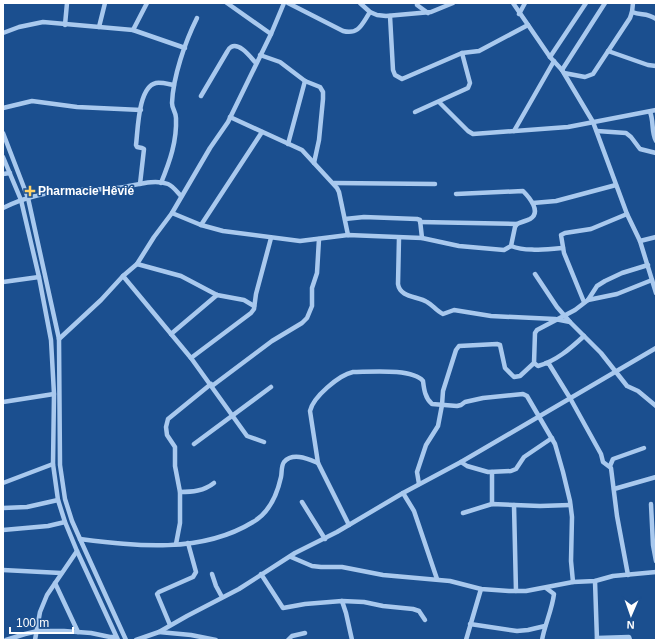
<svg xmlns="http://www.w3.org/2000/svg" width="659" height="643" font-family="Helvetica,sans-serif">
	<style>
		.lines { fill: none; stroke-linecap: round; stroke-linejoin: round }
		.minor { stroke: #a9c9ee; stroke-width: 4.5 }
		.poi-dot { fill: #ffd166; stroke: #1b4f8f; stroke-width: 1.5 }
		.labels { text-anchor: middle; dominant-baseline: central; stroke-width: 3; stroke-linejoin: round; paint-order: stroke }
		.poi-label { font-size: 12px; font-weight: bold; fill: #fff; stroke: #1b4f8f; text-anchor: start }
	</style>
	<rect width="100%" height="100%" fill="#1b4f8f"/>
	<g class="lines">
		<g class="minor">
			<path d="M227 3 271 34"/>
			<path d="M288 3 343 31C359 35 362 24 370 12"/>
			<path d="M360 3 370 12 377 15 386 16 431 12 453 3"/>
			<path d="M417 3V5L428 13"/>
			<path d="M513 3 550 57 562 70 593 122 627 214 640 241 656 293"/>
			<path d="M632 12C642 16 646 12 656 19"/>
			<path d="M519 14 525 3"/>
			<path d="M390 16 393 70 395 75 402 79 462 53 479 51 528 25"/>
			<path d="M65 25 67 3"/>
			<path d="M99 27 105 3"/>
			<path d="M133 30 147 3"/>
			<path d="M3 33 19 27 43 22 133 30 185 48"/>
			<path d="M608 51 648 65 656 66"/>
			<path d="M260 55 280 62 305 81 320 87 323 92V99L319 140 314 163"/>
			<path d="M550 57 586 3"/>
			<path d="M562 70 605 3"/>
			<path d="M564 73 585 77 593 74 630 18 632 12 633 3"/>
			<path d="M201 96 227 52C228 50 229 48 231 47 240 42 251 58 256 63"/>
			<path d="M439 102 468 131 473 134 568 127 656 110"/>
			<path d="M3 108 32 101 77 107 141 110"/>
			<path d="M415 112 468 88 470 83 462 53"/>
			<path d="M650 112C654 121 651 132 656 141"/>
			<path d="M230 117 302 150 337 188 339 192 348 235"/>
			<path d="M514 131 554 61"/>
			<path d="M597 131 626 133 631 137 640 149 656 153"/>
			<path d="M3 133 28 198 59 339 60 465 65 499 72 521 80 539 126 640"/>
			<path d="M288 144 305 81"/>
			<path d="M3 157 21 200 39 277 51 340 54 394 53 464 58 500 65 522 77 551 118 640"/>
			<path d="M3 174 10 173"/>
			<path d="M161 183C170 161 177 141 176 118 176 112 172 109 172 103 173 77 185 42 197 18"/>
			<path d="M334 183 435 184"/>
			<path d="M140 184 144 149 142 148 137 147 136 145C138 130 138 87 156 83 161 82 168 84 174 85"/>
			<path d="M533 203 556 201 616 185"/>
			<path d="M3 208C25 197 52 191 77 190 90 189 103 190 116 188 132 187 152 178 168 184 173 186 177 192 181 196"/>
			<path d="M172 213 201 225 223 231 300 241 348 235 422 238 459 246 504 250 511 246 515 227 517 224"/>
			<path d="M345 219 364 217 417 219 420 220 422 238"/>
			<path d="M420 222 517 224C521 222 526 221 530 219 542 212 529 197 523 191L456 194"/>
			<path d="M201 225 262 132"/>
			<path d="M399 238 398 284C400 298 418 296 427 302 433 305 436 311 443 314L454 310 491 316 555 319 570 322"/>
			<path d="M640 241 656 237"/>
			<path d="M511 246C527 252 546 249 563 248"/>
			<path d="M137 264 181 276 217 295 244 300 254 306"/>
			<path d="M535 274 557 307 570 322 601 353 627 386 638 391 656 406"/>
			<path d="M123 276 191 358 247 436 264 442"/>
			<path d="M3 282 39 277"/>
			<path d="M588 300 617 294 652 280"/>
			<path d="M584 302 564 253 561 235 565 233 591 229 627 214"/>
			<path d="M171 334 217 295"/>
			<path d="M59 339 101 300 123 276 137 264 154 237 172 213 210 148 228 122 271 34 284 3"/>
			<path d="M191 358 251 313 254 309 256 294 271 238"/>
			<path d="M534 363 538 366C556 361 570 349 584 336"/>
			<path d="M546 363 549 364 570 398 601 454 603 462 611 468 617 516 628 575"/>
			<path d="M212 386 272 341 302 323 307 318 312 306V288L317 273 319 239"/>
			<path d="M3 402 54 394"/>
			<path d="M194 444 271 387"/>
			<path d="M461 462 467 466 488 472 511 471 516 469 524 457 552 438"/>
			<path d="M610 466 613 459 644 448"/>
			<path d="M3 483 53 464"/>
			<path d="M419 484 417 472 426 445 438 426 442 405 443 391 456 350 459 346 497 344 500 345 505 368 514 377 520 376 534 363 535 333 537 330 575 310 588 300 597 286 605 281 622 273 648 265"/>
			<path d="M614 489 656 477"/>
			<path d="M180 492C192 492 204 491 214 483"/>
			<path d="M403 493 414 511 437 579"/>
			<path d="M302 502 325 539"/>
			<path d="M492 504V472"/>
			<path d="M651 504 653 545 656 561"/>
			<path d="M514 505 516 591"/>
			<path d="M3 508 27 507 58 500"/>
			<path d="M463 513 492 504 540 506 570 505"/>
			<path d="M349 525 318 463 310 411C313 397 339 375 353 372 369 372 412 368 423 381 424 389 425 398 432 404L457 406 461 405 465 402 483 398 523 394 527 396 555 444 563 472 570 501 572 517 571 561 573 582"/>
			<path d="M3 530 48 526 65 522"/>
			<path d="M80 539C136 546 201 554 253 522 269 513 277 495 281 477 282 473 281 466 284 462 293 452 308 459 318 463"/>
			<path d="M176 544 180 523V492L175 466V447L167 435 166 427 168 419 211 384"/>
			<path d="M291 557 312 566 321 567H342L383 575 450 581 481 589 509 591H526L573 582 595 581 613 576 656 572"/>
			<path d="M3 570 61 573"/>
			<path d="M212 574 216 586 222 597"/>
			<path d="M261 574 283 608 305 604 342 601 364 602 383 606 413 609 419 611 425 620"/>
			<path d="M595 581 597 640"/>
			<path d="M55 583 78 632"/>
			<path d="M342 601 346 613 352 640"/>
			<path d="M470 624 517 631 528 630 545 626"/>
			<path d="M170 625 157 594 159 592 193 577 196 572 188 543"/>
			<path d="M159 632 191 635 216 640"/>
			<path d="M597 638 629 637 630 640"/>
			<path d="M6 640 25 634 38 631H64L91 633 110 637H116"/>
			<path d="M35 640 40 612 47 595 77 551"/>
			<path d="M136 640 159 632 187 616 239 589 295 553 337 532 403 493 461 462 656 348"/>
			<path d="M288 640 292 636 305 633"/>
			<path d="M466 640 481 589"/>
			<path d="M542 640C545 624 552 610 554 594L546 588"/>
		</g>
	</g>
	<path class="poi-dot" d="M28 185h4v4h4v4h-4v4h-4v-4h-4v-4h4z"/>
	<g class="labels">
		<g class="poi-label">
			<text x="38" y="191">Pharmacie Hêvié</text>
		</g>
	</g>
	<rect width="659" height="643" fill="none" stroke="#ffffff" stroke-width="8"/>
	<g transform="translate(631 615) rotate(182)" stroke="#1b4f8f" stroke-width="3" paint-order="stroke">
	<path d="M0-3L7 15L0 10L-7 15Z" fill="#ffffff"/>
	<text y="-6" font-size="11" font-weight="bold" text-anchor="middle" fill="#ffffff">N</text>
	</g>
	<path d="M10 627v6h63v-6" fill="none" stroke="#ffffff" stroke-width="2"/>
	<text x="16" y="627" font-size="12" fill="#ffffff" stroke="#1b4f8f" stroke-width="3" paint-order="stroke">100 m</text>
</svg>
